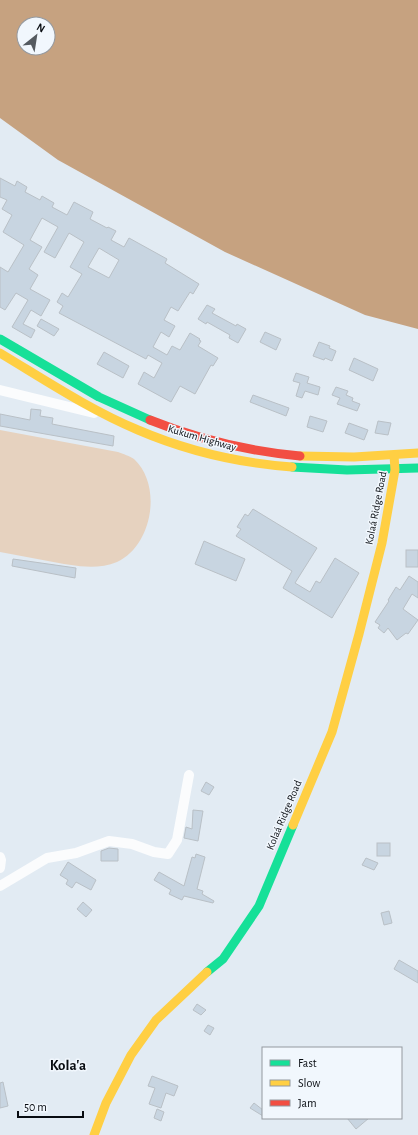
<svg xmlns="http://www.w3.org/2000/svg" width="418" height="1135" font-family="'Alegreya Sans',sans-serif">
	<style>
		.green { fill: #e6d2bf }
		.water { fill: #c6a280; fill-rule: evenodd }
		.building { fill: #c8d5e1; stroke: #b9c0c6; fill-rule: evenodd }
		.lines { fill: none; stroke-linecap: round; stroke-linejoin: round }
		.street { stroke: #fbfcfd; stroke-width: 10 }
		.fast { stroke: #16e098; stroke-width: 9 }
		.slow { stroke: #ffcf43; stroke-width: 9 }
		.jam { stroke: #f24e42; stroke-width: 9 }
		.labels { text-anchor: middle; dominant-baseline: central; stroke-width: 3; stroke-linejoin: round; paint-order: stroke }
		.street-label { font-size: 11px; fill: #080c11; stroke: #f1f7fd }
		.district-label { font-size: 15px; font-weight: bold; fill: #080c11; stroke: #f1f7fd }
	</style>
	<rect width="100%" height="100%" fill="#e2ebf3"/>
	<path class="green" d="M0 430 118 452C123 454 130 456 134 459 163 486 152 546 117 562 95 571 71 565 48 561 32 558 16 555 0 552Z"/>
	<path class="water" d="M0 0H418V329L365 315 225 252 58 160 0 118ZM24 24H48V48H24Z"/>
	<g class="building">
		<path d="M0 178 15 186 17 181 27 187 25 192 40 200 42 196 54 203 52 207 67 215 74 202 93 212 90 219 107 228 108 227 116 231 111 240 124 247 129 238 167 259 165 263 199 284 193 294 190 292 178 311 171 307 164 320 175 326 169 337 161 332 153 347 167 355 172 346 180 350 190 333 200 339 199 340 201 341 198 346 218 358 213 366 211 365 195 394 180 386 171 402 138 384 144 372 154 378 162 363 148 355 146 359 59 313 63 306 57 302 62 293 68 297 82 274 70 267 84 242 69 233 55 258 44 252 58 227 42 218 30 240 42 247 29 269 38 275 30 289 50 300 41 316 31 310 23 324 35 330 31 338 12 327 28 300 16 293 5 310 0 307V267L8 272 24 245 3 232 12 215 2 209 7 200 0 197ZM99 248 119 260 109 278 88 267Z"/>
		<path d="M207 305 215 309 212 313 236 326 237 324 246 329 238 343 229 338 230 335 207 322 206 324 198 319Z"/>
		<path d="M41 319 59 329 54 336 37 326Z"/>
		<path d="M265 332 281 339 276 350 260 342Z"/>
		<path d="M319 342 330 346 329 348 336 351 332 361 325 358 324 360 313 356Z"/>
		<path d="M104 352 129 366 123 378 97 364Z"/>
		<path d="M354 358 378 369 373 381 349 370Z"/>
		<path d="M296 373 309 377 307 383 320 387 318 395 305 391 302 398 296 396 300 383 293 381Z"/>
		<path d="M336 387 348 391 346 395 353 398 352 401 360 404 357 411 337 404 340 398 332 395Z"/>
		<path d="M253 395 289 408 286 416 250 402Z"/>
		<path d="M31 409 41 410 40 416 53 418 52 424 114 436 113 446 0 426V414L30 420Z"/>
		<path d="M310 416 327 421 323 432 307 427Z"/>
		<path d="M378 421 391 423 388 435 375 433Z"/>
		<path d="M349 423 368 430 364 440 345 433Z"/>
		<path d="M253 509 317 548 295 583 310 592 316 581 320 583 335 558 359 573 332 618 283 588 292 571 236 536 241 529 237 527 245 514 248 516Z"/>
		<path d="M204 541 245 559 236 581 195 564Z"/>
		<rect x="406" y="550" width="12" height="17"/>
		<path d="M13 559 76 568 75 578 12 566Z"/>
		<path d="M409 576 418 582V598L412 594 403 609 418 620 408 634 406 633 397 640 388 628 384 633 378 628 380 625 375 622 389 601 388 600 396 587 400 590Z"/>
		<path d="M206 782 214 787 209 795 201 791Z"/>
		<path d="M193 810 203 811 198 841 184 838 186 827 192 829Z"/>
		<rect x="377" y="843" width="13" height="13"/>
		<path d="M109 848 118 849V861H101V851Z"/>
		<path d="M196 854 205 857 197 889 203 891 202 894 214 901 213 903 184 896 182 900 169 894 171 890 154 880 159 872 184 886 192 857 195 858Z"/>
		<path d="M366 858 378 863 374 870 362 865Z"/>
		<path d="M68 862 96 880 91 890 76 882 72 888 66 884 68 880 60 875Z"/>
		<path d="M83 902 92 910 86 917 77 909Z"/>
		<path d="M389 911 392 923 384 925 381 913Z"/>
		<path d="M399 960 418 971V983L394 969Z"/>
		<path d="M197 1004 206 1010 201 1015 193 1010Z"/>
		<path d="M208 1025 214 1028 210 1035 204 1031Z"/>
		<path d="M152 1076 178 1086 174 1096 166 1093 161 1108 149 1104 155 1088 148 1086Z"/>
		<path d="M3 1082 8 1106 0 1108V1083Z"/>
		<path d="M254 1103 263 1110V1116L250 1108Z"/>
		<path d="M157 1109 164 1112 161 1121 154 1118Z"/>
		<path d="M347 1118H369L356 1129Z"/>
	</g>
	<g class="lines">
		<g class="street">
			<path d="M0 390 94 413"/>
			<path d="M0 857 1 860 0 868"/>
			<path d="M0 886 47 858 76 853 109 841 132 844 154 852 168 854 177 840 189 775"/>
		</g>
		<g class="fast">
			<path d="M0 339 99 397 150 420"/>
			<path d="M292 467 347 470 418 468"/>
			<path d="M207 972 223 959 259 906 293 825"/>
		</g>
		<g class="slow">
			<path d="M0 353C45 380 90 410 138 430 187 451 239 463 292 467"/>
			<path d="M300 456 354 457 418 453"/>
			<path d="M293 825 332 732 359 634 382 543 395 470 394 455"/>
			<path d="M94 1135 106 1103 131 1055 156 1020 207 972"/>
		</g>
		<path class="jam" d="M150 420C197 439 248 451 300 456"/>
	</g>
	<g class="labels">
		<g class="street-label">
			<text transform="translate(202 438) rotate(16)">Kukum Highway</text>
			<text transform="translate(376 508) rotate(-79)">Kolaá Ridge Road</text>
			<text transform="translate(284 815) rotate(-67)">Kolaá Ridge Road</text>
		</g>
		<g class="district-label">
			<text x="68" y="1065">Kola'a</text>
		</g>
	</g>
	<rect x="262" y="1047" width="140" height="72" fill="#f1f7fd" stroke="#94999f"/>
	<rect x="270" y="1060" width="20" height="6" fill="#16e098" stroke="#94999f"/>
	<text x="298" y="1067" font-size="12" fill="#080c11">Fast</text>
	<rect x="270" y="1080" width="20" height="6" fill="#ffcf43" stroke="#94999f"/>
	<text x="298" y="1087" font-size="12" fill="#080c11">Slow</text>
	<rect x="270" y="1100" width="20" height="6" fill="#f24e42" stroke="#94999f"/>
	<text x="298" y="1107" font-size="12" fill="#080c11">Jam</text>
	<g transform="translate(36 36) rotate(30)"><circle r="19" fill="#f1f7fd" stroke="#94999f"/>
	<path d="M0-3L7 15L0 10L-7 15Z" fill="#545a60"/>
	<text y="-6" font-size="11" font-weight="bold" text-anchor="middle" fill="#080c11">N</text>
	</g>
	<path d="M18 1111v6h65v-6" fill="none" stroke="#080c11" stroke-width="2"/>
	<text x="24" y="1111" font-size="12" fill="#080c11" stroke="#f1f7fd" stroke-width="3" paint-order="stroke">50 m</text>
</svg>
